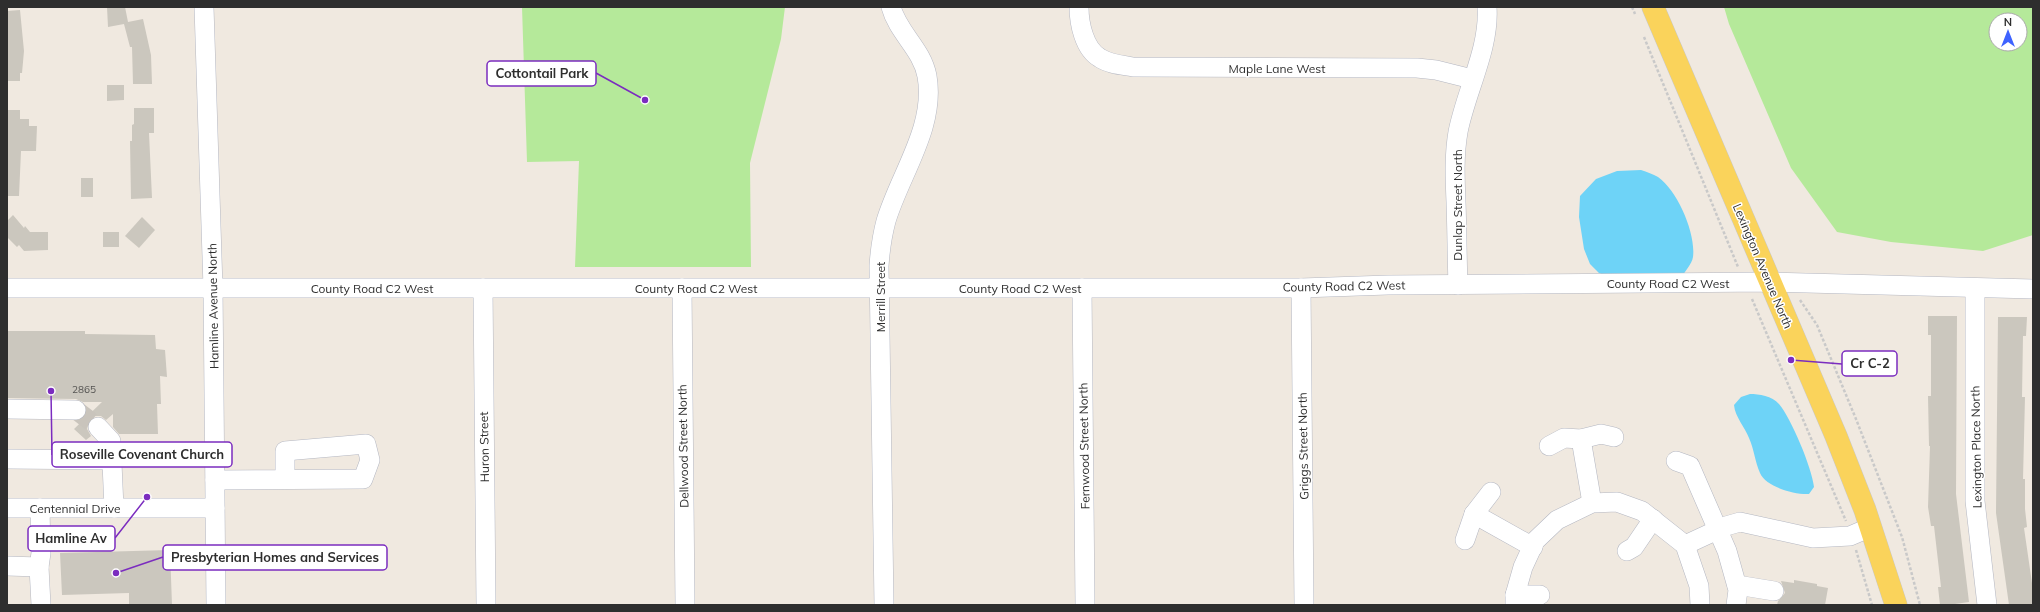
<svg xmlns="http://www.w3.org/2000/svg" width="2040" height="612" font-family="Mulish,sans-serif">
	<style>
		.green { fill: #b5e99a; fill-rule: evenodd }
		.water { fill: #6ed3f7 }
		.building { fill: #cbc7be }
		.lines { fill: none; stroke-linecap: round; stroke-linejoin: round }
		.minor-tunnel { stroke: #c9c4bc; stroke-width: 19; stroke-dasharray: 19 10; stroke-linecap: butt }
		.minor-casing { stroke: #b4b7c2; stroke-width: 20 }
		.major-casing { stroke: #c9c9c9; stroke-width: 23 }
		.path { stroke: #c9c9c9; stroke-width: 2.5; stroke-dasharray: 3 2; stroke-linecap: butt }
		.minor { stroke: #fff; stroke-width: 19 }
		.major { stroke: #fad35b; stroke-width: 22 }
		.labels { text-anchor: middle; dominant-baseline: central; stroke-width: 3; stroke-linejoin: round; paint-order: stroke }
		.number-label { font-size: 10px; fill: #555452 }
		.street-label { font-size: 12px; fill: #2e2e2e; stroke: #fff }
		.leader { fill: none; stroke: #7b2cbf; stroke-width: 1.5 }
		.callout-dot { fill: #7b2cbf; stroke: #fff; stroke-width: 1.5 }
		.callout { fill: #fff; stroke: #7b2cbf; stroke-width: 1.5 }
		.callout-label { font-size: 13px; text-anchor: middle; font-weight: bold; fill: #2e2e2e }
	</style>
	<rect width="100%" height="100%" fill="#f0e9e0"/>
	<g class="green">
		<path d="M522 7H785L781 39 750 163 751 267H575L579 161 527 162Z"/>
		<path d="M1724 7H2033V235L1983 251 1891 242 1837 232 1791 168 1729 24ZM1996 20H2020V44H1996Z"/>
	</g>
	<g class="water">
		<path d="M1641 170C1647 172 1653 174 1658 177 1678 191 1696 234 1693 257 1692 264 1684 272 1681 279L1620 281 1599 273 1590 264 1584 249 1579 217 1580 196 1596 179 1617 171Z"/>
		<path d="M1750 394C1759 394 1772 396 1779 404 1791 418 1812 468 1814 487L1809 494C1795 495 1766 487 1760 473 1755 462 1754 449 1749 438 1745 427 1735 417 1734 405L1741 397Z"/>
	</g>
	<g class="building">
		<path d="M107 7H125L128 22 143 19 151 55 152 84H133L132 47H130L124 24 108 27Z"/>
		<path d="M20 10 24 51 22 73H20V81H7V11Z"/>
		<path d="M107 85H124V100L107 101Z"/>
		<path d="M134 108H154V133H149L152 198 131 199 130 141H132V125L134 124Z"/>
		<path d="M7 110H20V119H29V126H37L36 151H21L19 196H7Z"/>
		<rect x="81" y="178" width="12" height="19"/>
		<path d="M13 215 24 228 25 226 30 232H48V250L24 251 19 245 17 247 7 237V221Z"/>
		<path d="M142 217 155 230 139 248 125 236Z"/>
		<rect x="103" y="232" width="16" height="15"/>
		<path d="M1928 316H1957L1956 494 1969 602 1948 605H1940L1938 587H1941L1934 526H1931L1928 507 1930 446H1929L1928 396H1931V335H1928Z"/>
		<path d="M1998 317H2027L2026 336H2023L2022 397H2025L2023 479H2025V509L2027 527 2024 528 2033 590V605H2009L1996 513Z"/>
		<path d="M7 331H85V334L155 335 156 349 165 350 167 377 160 376 161 404H157L158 434H119L113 427V414L106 420 101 416H95L90 419 87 429 91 436 86 440 74 429 102 402H83L76 399 7 398Z"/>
		<path d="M170 550 172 605H129V593L62 595 60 553Z"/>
		<path d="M1794 580 1817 584V586L1828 588 1825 605H1777L1778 601 1785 593 1781 581 1794 583Z"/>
	</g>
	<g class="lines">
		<path class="minor-tunnel" d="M76 410 98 427"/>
		<g class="minor-casing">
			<g id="minor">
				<path d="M204 7 213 288 216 605"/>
				<path d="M1079 7C1079 23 1084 49 1100 58 1109 64 1122 65 1133 67L1417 68 1436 70 1472 79"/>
				<path d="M1458 285C1457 257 1457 230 1456 202 1455 178 1454 155 1458 132 1466 91 1490 48 1487 7"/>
				<path d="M7 288H1301L1388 285 1770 282 2033 289"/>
				<path d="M483 288 486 605"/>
				<path d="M682 288 685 605"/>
				<path d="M1082 288 1085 605"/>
				<path d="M1301 288 1304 605"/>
				<path d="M1975 288V501L1987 605"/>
				<path d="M7 409 76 410"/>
				<path d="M98 427 111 441 114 508"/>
				<path d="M1581 439 1592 503"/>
				<path d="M1549 446 1564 438 1581 439 1601 434 1614 437"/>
				<path d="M7 459 111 460"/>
				<path d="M1676 461 1690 466 1727 551 1738 590 1736 605"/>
				<path d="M215 480 363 479 370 460 366 444 285 451V479"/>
				<path d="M7 508H215"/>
				<path d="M1474 514 1533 547"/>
				<path d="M1465 540 1474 514 1491 492"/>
				<path d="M1685 545 1726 526 1740 522 1813 538 1850 536 1871 527"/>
				<path d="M1627 551 1634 547 1653 519"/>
				<path d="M7 566 39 567 41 553 40 508"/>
				<path d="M39 567 41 605"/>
				<path d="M1737 585 1774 591"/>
				<path d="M1515 595H1540"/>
				<path d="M884 605 879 266C880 251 882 236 886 221 900 174 936 127 927 76 922 49 898 33 891 7"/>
				<path d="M1515 605V595L1523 567 1535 541 1557 520 1592 503 1617 502 1642 511 1685 545 1699 586 1700 605"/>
			</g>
		</g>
		<g class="major-casing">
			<path id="major" d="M1653 7 1836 436 1865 510 1896 605"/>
		</g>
		<g class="path">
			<path d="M1632 7 1635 14"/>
			<path d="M1644 37 1738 267"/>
			<path d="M1752 299 1846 521"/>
			<path d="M1800 300 1817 325 1856 419 1902 537 1920 605"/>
			<path d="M1856 550 1872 605"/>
		</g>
		<use href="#minor" class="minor"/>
		<use href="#major" class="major"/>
	</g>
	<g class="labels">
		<g class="number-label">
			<text x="84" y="389">2865</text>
		</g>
		<g class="street-label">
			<text x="1277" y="68">Maple Lane West</text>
			<text transform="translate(1457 205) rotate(-90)">Dunlap Street North</text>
			<text transform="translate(1763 266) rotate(67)">Lexington Avenue North</text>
			<text x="1668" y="283">County Road C2 West</text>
			<text transform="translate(1344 286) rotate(-1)">County Road C2 West</text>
			<text x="372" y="288">County Road C2 West</text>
			<text x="696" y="288">County Road C2 West</text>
			<text x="1020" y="288">County Road C2 West</text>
			<text transform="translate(880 297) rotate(-90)">Merrill Street</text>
			<text transform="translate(213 306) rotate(-91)">Hamline Avenue North</text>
			<text transform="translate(683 446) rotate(-91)">Dellwood Street North</text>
			<text transform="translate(1084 446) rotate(-91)">Fernwood Street North</text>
			<text transform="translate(1303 446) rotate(-91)">Griggs Street North</text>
			<text transform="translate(484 447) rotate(-91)">Huron Street</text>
			<text transform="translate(1976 447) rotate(-91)">Lexington Place North</text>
			<text x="75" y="508">Centennial Drive</text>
		</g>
	</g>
	<path class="leader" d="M645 100L596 73M1791 360L1842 364M51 391L52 455M147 497L115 538M116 573L163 557"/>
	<g class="callout-dot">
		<circle cx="645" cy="100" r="4"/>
		<circle cx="1791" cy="360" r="4"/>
		<circle cx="51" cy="391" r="4"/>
		<circle cx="147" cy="497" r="4"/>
		<circle cx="116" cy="573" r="4"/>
	</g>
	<g class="callout">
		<rect x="487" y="61" width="109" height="25" rx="4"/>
		<rect x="1842" y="351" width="55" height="25" rx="4"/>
		<rect x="52" y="442" width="180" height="25" rx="4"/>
		<rect x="28" y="526" width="87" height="25" rx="4"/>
		<rect x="163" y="545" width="224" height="25" rx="4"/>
	</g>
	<g class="callout-label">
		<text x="542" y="78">Cottontail Park</text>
		<text x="1870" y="368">Cr C-2</text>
		<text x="142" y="459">Roseville Covenant Church</text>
		<text x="71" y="543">Hamline Av</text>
		<text x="275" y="562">Presbyterian Homes and Services</text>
	</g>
	<rect width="2040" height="612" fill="none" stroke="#2e2e2e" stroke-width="16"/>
	<g transform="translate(2008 32)"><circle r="19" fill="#ffffff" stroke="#ababab"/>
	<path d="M0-3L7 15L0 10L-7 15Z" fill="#3e63ff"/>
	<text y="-6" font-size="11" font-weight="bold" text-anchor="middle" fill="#2e2e2e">N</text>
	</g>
</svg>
